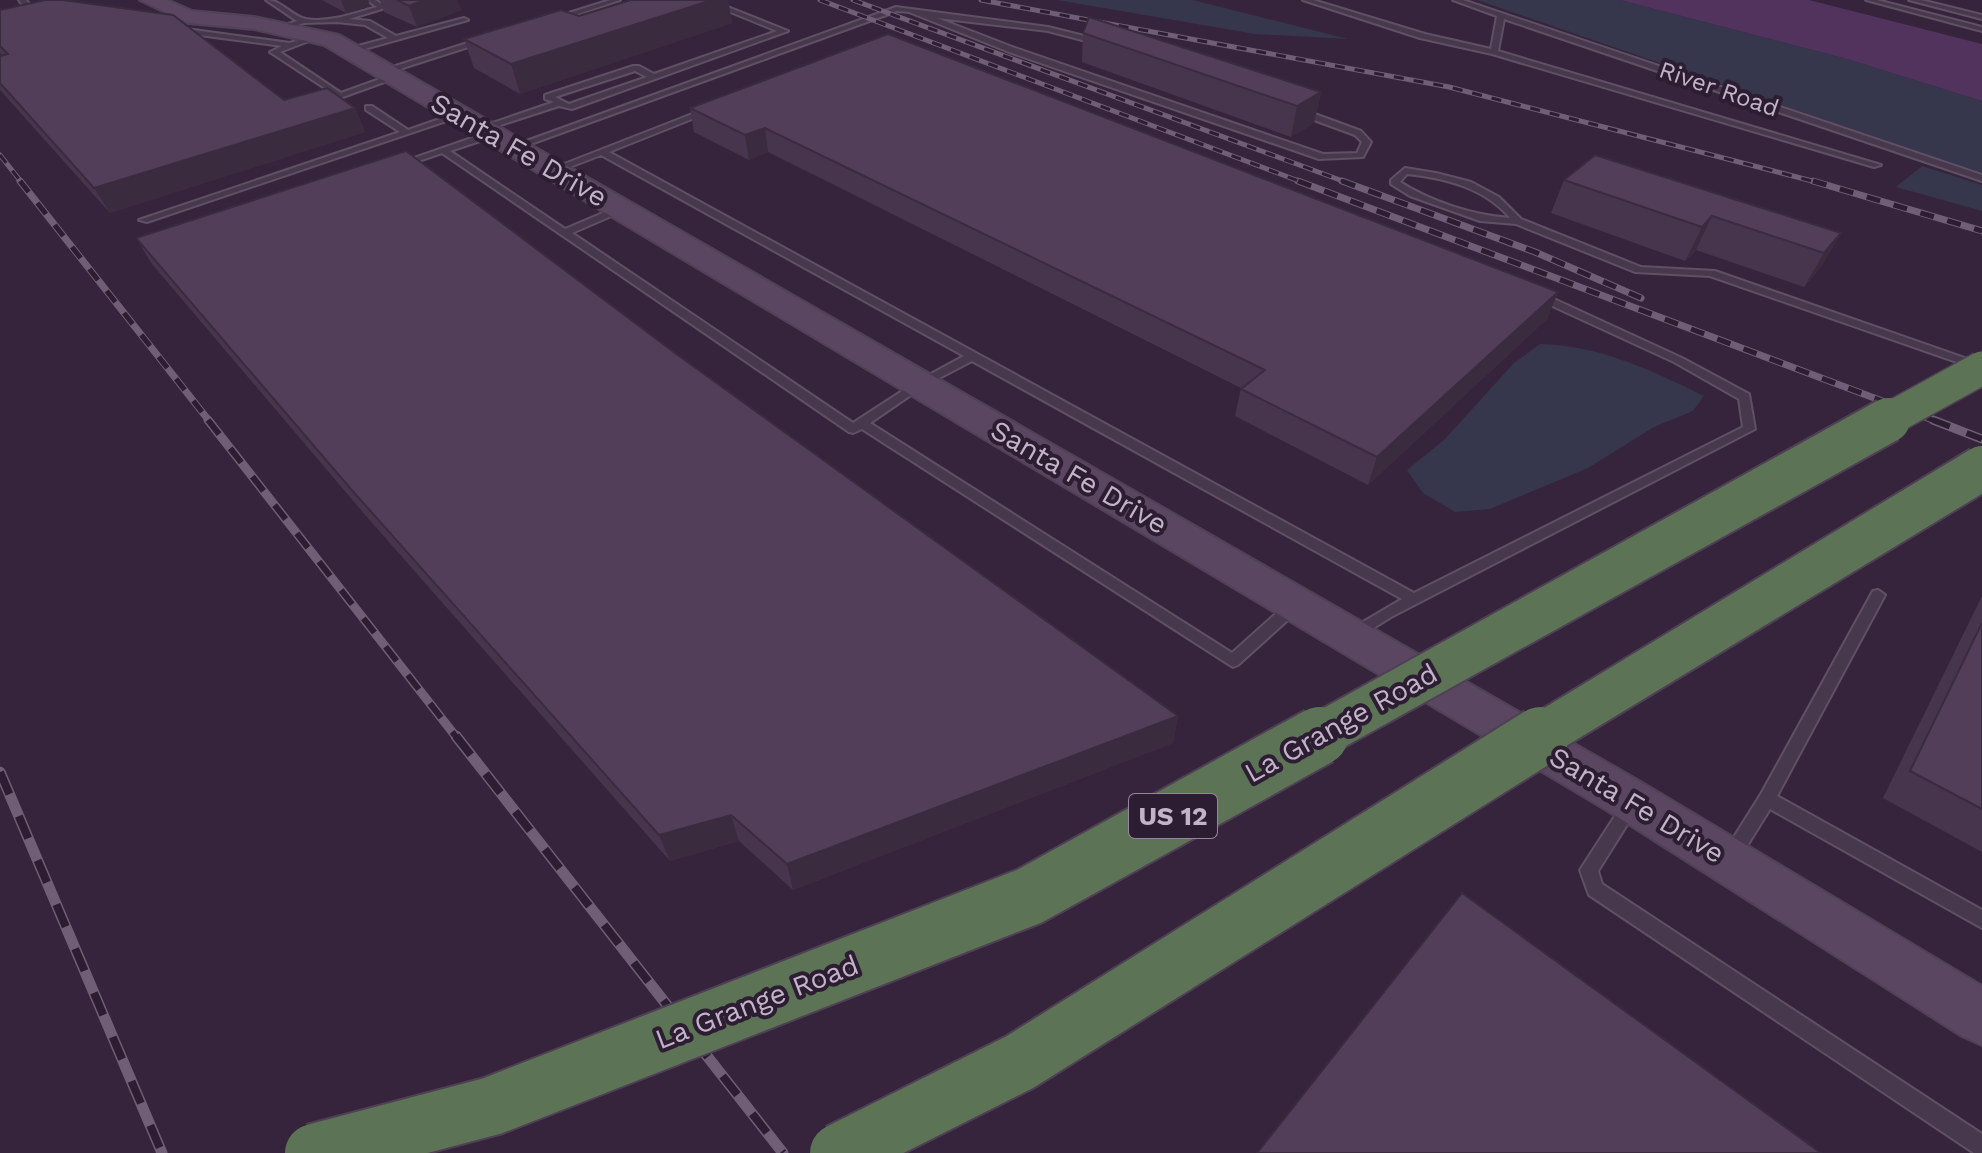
<svg xmlns="http://www.w3.org/2000/svg" width="1982" height="1153" font-family="'Work Sans',sans-serif">
	<style>
		.green { fill: #36364c }
		.water { fill: #52335d }
		.lines { fill: none; stroke-linecap: round; stroke-linejoin: round }
		.lane-casing { stroke: #5f5065; stroke-width: 4 }
		.secondary-casing { stroke: #504156; stroke-width: 4 }
		.lane { fill: #47384d; fill-rule: evenodd }
		.secondary { fill: #5a4660; fill-rule: evenodd }
		.rail-far3-casing { stroke: #705e77; stroke-width: 5 }
		.rail-far2-casing { stroke: #705e77; stroke-width: 7 }
		.rail-far1-casing { stroke: #705e77; stroke-width: 9 }
		.rail-casing { stroke: #705e77; stroke-width: 11 }
		.rail-far3 { stroke: #2c1d32; stroke-width: 3; stroke-dasharray: 10; stroke-linecap: butt }
		.rail-far2 { stroke: #2c1d32; stroke-width: 5; stroke-dasharray: 14; stroke-linecap: butt }
		.rail-far1 { stroke: #2c1d32; stroke-width: 6; stroke-dasharray: 18; stroke-linecap: butt }
		.rail { stroke: #2c1d32; stroke-width: 8; stroke-dasharray: 24; stroke-linecap: butt }
		.highway-bridge-far2-casing { stroke: #4f4055; stroke-width: 36; stroke-linecap: butt }
		.highway-bridge-far1-casing { stroke: #4f4055; stroke-width: 48; stroke-linecap: butt }
		.highway-bridge-casing { stroke: #4f4055; stroke-width: 62; stroke-linecap: butt }
		.highway-bridge-far2 { stroke: #5c7355; stroke-width: 33 }
		.highway-bridge-far1 { stroke: #5c7355; stroke-width: 44 }
		.highway-bridge { stroke: #5c7355; stroke-width: 58 }
		.wall { fill: #47354d }
		.shaded-wall { fill: #3a2b3f }
		.building { fill: #533e5a; stroke: #3a2b3f; stroke-width: 2 }
		.labels { text-anchor: middle; dominant-baseline: central; stroke-width: 8; stroke-linejoin: round; paint-order: stroke }
		.far-street-label { font-size: 24px; fill: #c3b3c8; stroke: #2c1d32 }
		.shield { fill: #2c1d32; stroke: #96869b; stroke-width: 2 }
		.shield-label { font-size: 26px; font-weight: bold; fill: #c3b3c8 }
		.street-label { font-size: 28px; fill: #c3b3c8; stroke: #2c1d32 }
	</style>
	<rect width="100%" height="100%" fill="#36243d"/>
	<g class="green">
		<path d="M1057 0H1193L1348 39 1255 34Z"/>
		<path d="M1477 0H1620L1847 59 1982 101V174Z"/>
		<path d="M1922 166 1982 185V211L1896 187Z"/>
		<path d="M1540 344C1599 345 1651 370 1704 396L1693 411 1654 427 1588 468 1490 509 1455 512 1423 493 1407 470 1444 440 1514 363Z"/>
	</g>
	<path class="water" d="M1620 0H1809L1982 44V101L1847 59Z"/>
	<g class="lines">
		<g class="lane-casing">
			<g id="lane">
				<path d="M19 0H26L36 13 44 15 31 17Z"/>
				<path d="M266 0C282 0 291 16 306 19 329 23 355 13 377 7L367 0H375L385 6V8L349 19 370 21 396 36 464 18 468 20 350 53H347V49L388 38 365 25 337 22 304 23 280 31V27L297 21Z"/>
				<path d="M610 0H620L560 20 553 18Z"/>
				<path d="M701 0H710L788 31 572 109 559 106 485 130 478 128 554 102 545 99V95L633 66H639L654 74 777 31ZM635 71 647 77 569 104 555 97Z"/>
				<path d="M1303 0H1313L1425 34 1491 49 1497 16 1453 0H1463L1982 175V181L1504 19 1498 51 1881 165 1874 167 1492 54 1420 38Z"/>
				<path d="M1866 0H1877L1982 27V31Z"/>
				<path d="M1909 0H1921L1982 15V19Z"/>
				<path d="M896 7 1048 27 1104 41 1105 43 1101 45 1048 31 937 18 1015 48 1323 154 1357 153 1362 142 1355 135 1295 113V109H1301L1361 131 1371 142 1363 157 1319 159 1009 52 909 12 897 11 517 149 510 147Z"/>
				<path d="M179 28 290 43 317 34V38L280 52 341 93 391 75 398 77 340 98 270 52 282 46 176 32 175 30Z"/>
				<path d="M480 39 487 41 387 73 380 71Z"/>
				<path d="M366 106H372L408 130 457 113 464 115 147 222 139 220 400 132 366 110Z"/>
				<path d="M705 109 712 111 609 152 1414 593 1743 427 1739 399 1674 362 1535 298V294H1543L1682 358 1749 394 1755 429 1391 617 1351 642 1346 640 1344 636 1346 632 1402 599 972 361 924 386 870 423 1232 653 1291 600H1301L1303 604 1301 608 1238 665 1233 667 862 429 853 433 849 432 442 153 401 167 397 164 489 132H495V136L450 151 565 229 617 207H623V211L572 233 853 423 916 382 964 356 601 155 557 172 549 170Z"/>
				<path d="M1405 168 1436 173 1471 182 1499 197 1521 219 1641 267 1715 271 1982 364V368H1974L1710 276 1635 272 1516 224 1480 221 1410 196 1391 184V180ZM1407 174C1445 178 1485 188 1510 218 1472 215 1432 202 1400 182Z"/>
				<path d="M1878 590 1885 595 1777 796 1982 910V928L1770 809 1737 862 1731 864 1725 862 1722 856 1761 794 1873 591Z"/>
				<path d="M1632 797 1638 799 1640 804 1598 871 1602 884 1982 1134V1153H1974L1589 895 1580 870 1626 799Z"/>
			</g>
		</g>
		<g class="secondary-casing">
			<path id="secondary" d="M140 0H167L192 11 254 17 339 35 1639 781 1982 986V1045L1962 1036 1605 809 324 45 254 29 188 23Z"/>
		</g>
		<use href="#lane" class="lane"/>
		<use href="#secondary" class="secondary"/>
		<g class="rail-far3-casing">
			<g id="rail-far3">
				<path d="M820 0 1304 183"/>
				<path d="M853 0 1348 183"/>
				<path d="M981 0 1449 87 1820 183"/>
				<path d="M0 155 22 183"/>
			</g>
		</g>
		<g class="rail-far2-casing">
			<g id="rail-far2">
				<path d="M20 181 210 422"/>
				<path d="M1298 181 1938 422"/>
				<path d="M1342 181 1535 252 1641 298"/>
				<path d="M1813 181 1982 231"/>
			</g>
		</g>
		<g class="rail-far1-casing">
			<g id="rail-far1">
				<path d="M208 420 457 738"/>
				<path d="M1933 420 1982 439"/>
			</g>
		</g>
		<g class="rail-casing">
			<g id="rail">
				<path d="M456 736 783 1153"/>
				<path d="M0 772 162 1153"/>
			</g>
		</g>
		<use href="#rail-far3" class="rail-far3"/>
		<use href="#rail-far2" class="rail-far2"/>
		<use href="#rail-far1" class="rail-far1"/>
		<use href="#rail" class="rail"/>
		<g class="highway-bridge-far2-casing">
			<path id="highway-bridge-far2" d="M1884 422 1982 368"/>
		</g>
		<g class="highway-bridge-far1-casing">
			<g id="highway-bridge-far1">
				<path d="M1315 738 1888 420"/>
				<path d="M1537 738 1982 468"/>
			</g>
		</g>
		<g class="highway-bridge-casing">
			<g id="highway-bridge">
				<path d="M314 1153 492 1106 1030 896 1319 736"/>
				<path d="M839 1153 1020 1062 1540 736"/>
			</g>
		</g>
		<use href="#highway-bridge-far2" class="highway-bridge-far2"/>
		<use href="#highway-bridge-far1" class="highway-bridge-far1"/>
		<use href="#highway-bridge" class="highway-bridge"/>
	</g>
	<g class="wall">
		<path d="M322 0H368L370 6 346 13Z"/>
		<path d="M380 0H457L461 10 417 27 384 12Z"/>
		<path d="M631 0H728L732 23 520 94 474 68 464 39 579 16Z"/>
		<path d="M0 10 284 100 355 108 365 132 110 213 0 90V56H2L0 53Z"/>
		<path d="M1083 33 1321 92 1314 123 1291 137 1082 62Z"/>
		<path d="M690 108 1558 292 1547 319 1368 485 1235 416 1241 388 768 152 749 160 694 132Z"/>
		<path d="M1564 180 1841 233 1821 267 1804 287 1696 250 1685 261 1551 213Z"/>
		<path d="M136 238 675 353 1178 716 1173 743 793 890 739 841 670 861 366 516 152 264Z"/>
		<path d="M1982 596V852L1883 798Z"/>
	</g>
	<g class="shaded-wall">
		<path d="M341 0H368L370 6 346 13Z"/>
		<path d="M424 0H457L461 10 417 27 409 6Z"/>
		<path d="M712 0H728L732 23 520 94 511 64Z"/>
		<path d="M1321 92 1314 123 1291 137 1297 106Z"/>
		<path d="M355 108 365 132 110 213 94 188Z"/>
		<path d="M765 128 768 152 749 160 745 135Z"/>
		<path d="M1712 216 1696 250 1685 261 1702 227Z"/>
		<path d="M1841 233 1821 267 1804 287 1824 253Z"/>
		<path d="M1558 292 1547 319 1368 485 1377 457Z"/>
		<path d="M1178 716 1173 743 793 890 787 864Z"/>
		<path d="M731 815 739 841 670 861 659 835Z"/>
	</g>
	<g class="building">
		<path d="M45 0H63L173 15 284 100 327 88 355 108 94 188 0 83V56L8 54 0 46V10Z"/>
		<path d="M397 0H424L409 6Z"/>
		<path d="M631 0H712L511 64 464 39 561 10 579 16Z"/>
		<path d="M1089 17 1321 92 1297 106 1083 33Z"/>
		<path d="M888 34 1558 292 1377 457 1241 389 1265 370 765 128 745 135 690 108Z"/>
		<path d="M406 151 675 353 1178 716 787 864 731 815 659 835 350 488 136 238Z"/>
		<path d="M1595 155 1841 233 1824 253 1712 216 1702 227 1564 180Z"/>
		<path d="M1982 623V809L1910 771Z"/>
		<path d="M1462 893 1821 1153H1257Z"/>
	</g>
	<g class="labels">
		<g class="far-street-label">
			<text transform="translate(1719 89) rotate(19)">River Road</text>
		</g>
		<rect class="shield" x="1129" y="794" width="88" height="44" rx="6"/>
		<g class="shield-label">
			<text x="1173" y="816">US 12</text>
		</g>
		<g class="street-label">
			<text transform="translate(519 150) rotate(30)">Santa Fe Drive</text>
			<text transform="translate(1079 477) rotate(30)">Santa Fe Drive</text>
			<text transform="translate(1341 723) rotate(-29)">La Grange Road</text>
			<text transform="translate(1637 805) rotate(31)">Santa Fe Drive</text>
			<text transform="translate(757 1002) rotate(-21)">La Grange Road</text>
		</g>
	</g>
</svg>
